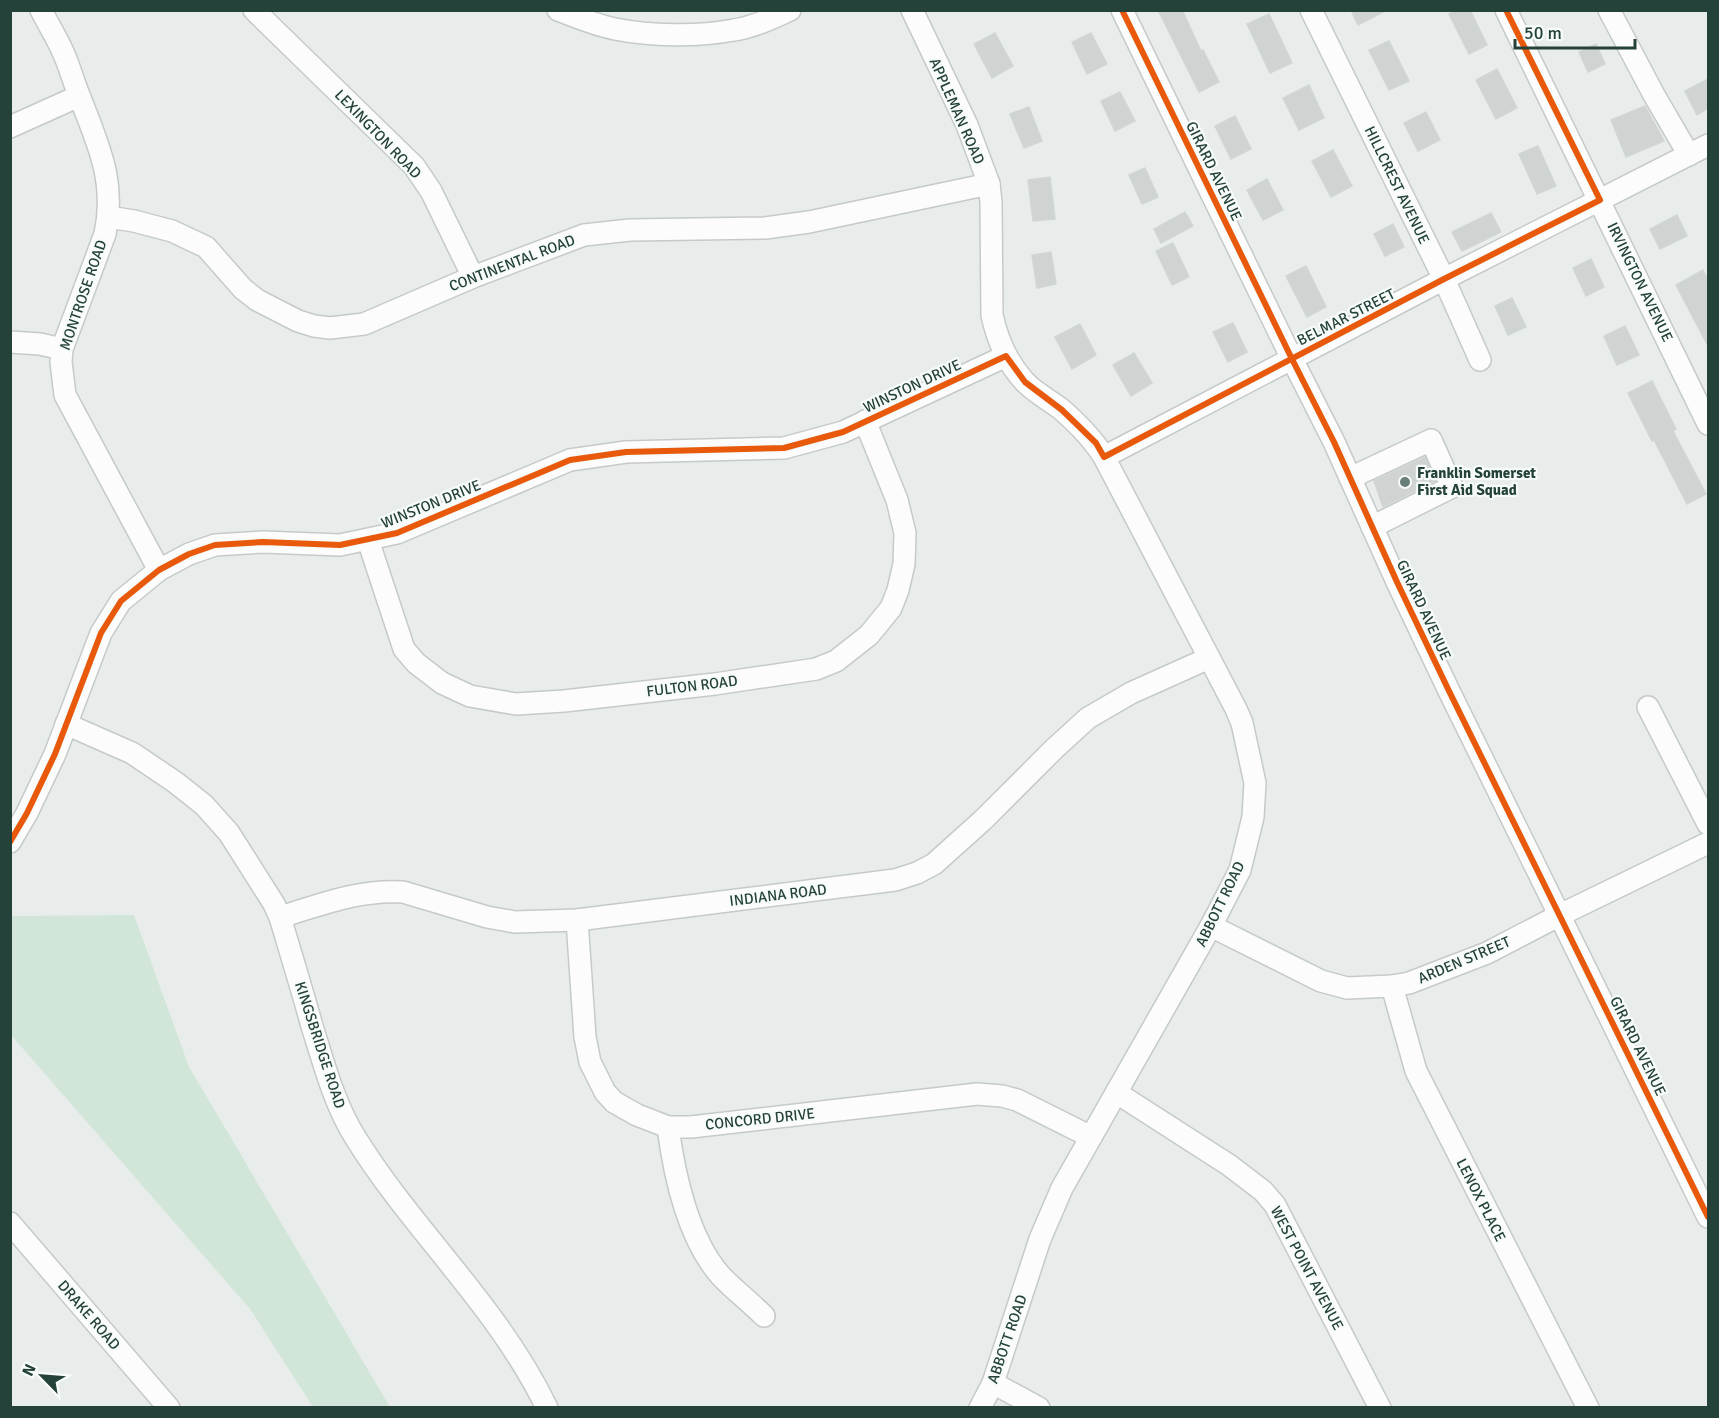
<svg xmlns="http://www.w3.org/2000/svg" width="1719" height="1418" font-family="Signika,sans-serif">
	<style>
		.green { fill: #d1e6d8 }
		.building { fill: #cfd4d2; stroke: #d1d6d4; stroke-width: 1.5 }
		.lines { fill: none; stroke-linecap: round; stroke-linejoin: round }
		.minor-casing { stroke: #c5cac8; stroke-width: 24 }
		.minor { stroke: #fcfcfc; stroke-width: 21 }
		.cycleway-casing { stroke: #f7fbf9; stroke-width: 10 }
		.cycleway { stroke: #e8590c; stroke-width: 6 }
		.poi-dot { fill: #697e78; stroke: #f7fbf9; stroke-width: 2 }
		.labels { text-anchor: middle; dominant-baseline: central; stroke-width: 4.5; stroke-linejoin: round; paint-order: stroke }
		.street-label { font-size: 15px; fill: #24423a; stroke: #f7fbf9 }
		.poi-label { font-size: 15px; font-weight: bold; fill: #24423a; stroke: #f7fbf9; text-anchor: start }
	</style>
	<rect width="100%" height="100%" fill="#e8edeb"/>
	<path class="green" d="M134 915 189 1067 390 1407H313L250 1309 11 1035V916Z"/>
	<g class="building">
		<path d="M1158 10H1182L1201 51 1203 50 1219 82 1199 92Z"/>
		<path d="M1351 10H1387L1358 25Z"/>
		<path d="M1456 10H1470L1487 45 1469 54 1449 14Z"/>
		<path d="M1269 14 1292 63 1270 73 1247 24Z"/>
		<path d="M995 33 1013 66 992 78 974 44Z"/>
		<path d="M1091 33 1107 64 1087 74 1072 42Z"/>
		<path d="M1389 41 1409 81 1389 90 1369 50Z"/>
		<path d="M1596 44 1605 64 1588 72 1579 52Z"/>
		<path d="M1497 69 1517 108 1496 119 1476 80Z"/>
		<path d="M1708 79V108L1697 115 1685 91Z"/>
		<path d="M1309 85 1324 118 1299 130 1283 98Z"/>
		<path d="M1120 92 1135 121 1115 131 1101 101Z"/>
		<path d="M1645 106 1664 141 1626 157 1611 120Z"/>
		<path d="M1029 107 1042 141 1024 148 1010 114Z"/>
		<path d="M1426 112 1440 140 1418 151 1404 123Z"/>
		<path d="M1235 116 1251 149 1231 159 1215 126Z"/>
		<path d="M1538 146 1556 186 1537 194 1519 154Z"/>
		<path d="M1333 150 1352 186 1331 197 1312 161Z"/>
		<path d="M1145 168 1158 197 1142 204 1129 175Z"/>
		<path d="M1050 177 1055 219 1033 221 1028 180Z"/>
		<path d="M1267 179 1283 210 1263 220 1247 190Z"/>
		<path d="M1185 212 1193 226 1161 243 1154 229Z"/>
		<path d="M1491 213 1501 232 1462 251 1452 232Z"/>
		<path d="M1677 215 1687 236 1660 249 1650 229Z"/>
		<path d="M1393 224 1404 247 1385 256 1374 234Z"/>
		<path d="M1173 243 1189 277 1172 285 1156 251Z"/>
		<path d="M1051 252 1056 284 1037 288 1032 255Z"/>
		<path d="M1591 259 1604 287 1586 296 1573 268Z"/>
		<path d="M1306 266 1326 307 1307 317 1286 276Z"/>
		<path d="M1703 270 1708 281V346L1676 285Z"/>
		<path d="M1512 298 1526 327 1508 335 1495 306Z"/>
		<path d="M1233 323 1247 352 1228 362 1213 332Z"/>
		<path d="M1080 324 1096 355 1072 369 1055 337Z"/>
		<path d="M1625 326 1639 355 1617 365 1604 336Z"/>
		<path d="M1134 353 1152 383 1131 396 1113 365Z"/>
		<path d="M1652 381 1676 429 1673 431 1706 494 1687 504 1654 440 1652 441 1628 393Z"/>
		<path d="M1425 457 1435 481 1383 507 1374 481Z"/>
	</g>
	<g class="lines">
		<g class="minor-casing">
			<g id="minor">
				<path d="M41 10C48 24 57 38 63 52 70 67 74 84 81 100 99 147 116 182 105 234L62 349 61 362 65 395 159 570"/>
				<path d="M254 10 414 166 431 191 473 277"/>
				<path d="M558 10C576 17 595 25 615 29 651 36 697 37 734 30 754 27 772 18 790 10"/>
				<path d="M912 10 967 125 989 184 991 202 992 315C997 339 1008 363 1024 381 1034 392 1049 400 1061 409 1077 423 1093 439 1104 457L1236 709 1242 723 1255 783 1253 817 1240 870 1211 926 1062 1188 1040 1239 993 1383 980 1408"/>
				<path d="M1122 10 1292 359 1334 442 1397 582 1449 691 1708 1217"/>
				<path d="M1311 10 1444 279 1480 360"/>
				<path d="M1506 10 1708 424"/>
				<path d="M1609 10 1654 95 1689 155"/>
				<path d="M10 127 79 96"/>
				<path d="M108 217 134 221 172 231 206 247 243 289 257 300 298 321 314 326 330 328 364 324 473 277 584 235 630 230 765 228 809 222 989 184"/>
				<path d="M10 342 40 344 62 349"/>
				<path d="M1104 457 1444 279 1708 145"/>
				<path d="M1350 478 1431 440 1452 487 1372 527"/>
				<path d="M368 540 404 649 416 663 442 683 470 696 516 704 564 701 715 684 816 669 836 661 869 635 891 608 898 590 904 564 905 533 897 500 865 421"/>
				<path d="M1648 707 1708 824"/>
				<path d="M66 724 132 753 175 782 204 805 229 833 274 904 280 917C291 954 302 990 312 1026 324 1064 334 1103 355 1137 413 1231 498 1306 547 1408"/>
				<path d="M10 842 27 813 55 754 101 633 121 601 159 570 189 554 215 545 263 542 340 545 397 533 570 460 626 452 784 448 843 432 1006 356"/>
				<path d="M280 917C320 905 360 889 403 892L487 917 515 922 577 920 895 880 917 873 934 864 983 820 1054 749 1088 718 1131 693 1209 658"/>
				<path d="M577 920 585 1037 590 1062 605 1092 614 1102 637 1115 668 1127H691L977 1094 1002 1096 1017 1100 1091 1137"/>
				<path d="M1211 926 1321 981 1347 988 1392 986 1409 983 1487 953 1560 915 1708 843"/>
				<path d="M1392 986 1416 1071 1588 1408"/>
				<path d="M1117 1093 1229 1165 1263 1191 1275 1205 1380 1408"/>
				<path d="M668 1127C674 1174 688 1238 720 1275 733 1289 750 1302 764 1316"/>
				<path d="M10 1223 169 1408"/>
				<path d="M993 1383 1039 1408"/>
			</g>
		</g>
		<use href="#minor" class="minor"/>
		<g class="cycleway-casing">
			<g id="cycleway">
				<path d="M1122 10 1292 359 1334 442 1397 582 1449 691 1708 1217"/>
				<path d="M10 842 27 813 55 754 101 633 121 601 159 570 189 554 215 545 263 542 340 545 397 533 570 460 626 452 784 448 843 432 1006 356 1025 382 1062 410 1096 443 1104 457 1444 279 1600 200 1506 10"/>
			</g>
		</g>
		<use href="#cycleway" class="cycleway"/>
	</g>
	<circle class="poi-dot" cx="1405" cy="482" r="6"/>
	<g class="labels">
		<g class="street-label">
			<text transform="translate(957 111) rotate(66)">APPLEMAN ROAD</text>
			<text transform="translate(378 134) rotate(46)">LEXINGTON ROAD</text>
			<text transform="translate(1214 171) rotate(64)">GIRARD AVENUE</text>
			<text transform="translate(1397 185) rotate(64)">HILLCREST AVENUE</text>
			<text transform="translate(512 263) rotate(-21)">CONTINENTAL ROAD</text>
			<text transform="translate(1640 282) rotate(64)">IRVINGTON AVENUE</text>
			<text transform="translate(83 295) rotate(-71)">MONTROSE ROAD</text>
			<text transform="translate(1346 317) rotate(-27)">BELMAR STREET</text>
			<text transform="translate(912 386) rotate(-25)">WINSTON DRIVE</text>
			<text transform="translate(431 504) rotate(-22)">WINSTON DRIVE</text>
			<text transform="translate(1424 610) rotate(65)">GIRARD AVENUE</text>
			<text transform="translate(692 686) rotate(-7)">FULTON ROAD</text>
			<text transform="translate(778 895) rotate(-7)">INDIANA ROAD</text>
			<text transform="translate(1220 904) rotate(-64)">ABBOTT ROAD</text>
			<text transform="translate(1464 960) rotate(-23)">ARDEN STREET</text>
			<text transform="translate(320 1045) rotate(72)">KINGSBRIDGE ROAD</text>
			<text transform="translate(1638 1046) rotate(64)">GIRARD AVENUE</text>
			<text transform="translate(760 1119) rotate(-6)">CONCORD DRIVE</text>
			<text transform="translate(1481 1200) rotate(63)">LENOX PLACE</text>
			<text transform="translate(1307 1268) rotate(62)">WEST POINT AVENUE</text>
			<text transform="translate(89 1315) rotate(49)">DRAKE ROAD</text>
			<text transform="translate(1007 1339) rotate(-71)">ABBOTT ROAD</text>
		</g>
		<g class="poi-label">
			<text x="1417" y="473">Franklin Somerset<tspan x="1417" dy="17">First Aid Squad</tspan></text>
		</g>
	</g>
	<rect width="1719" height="1418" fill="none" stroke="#24423a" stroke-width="24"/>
	<g transform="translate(42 1376) rotate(295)" stroke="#f7fbf9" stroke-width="4.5" paint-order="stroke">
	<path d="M0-4.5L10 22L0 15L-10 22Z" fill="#24423a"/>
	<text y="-9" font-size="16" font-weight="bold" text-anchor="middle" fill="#24423a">N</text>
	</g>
	<path d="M1515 39v9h120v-9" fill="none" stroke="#24423a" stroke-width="3"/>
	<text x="1524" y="39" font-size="18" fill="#24423a" stroke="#f7fbf9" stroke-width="4.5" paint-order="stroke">50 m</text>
</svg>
